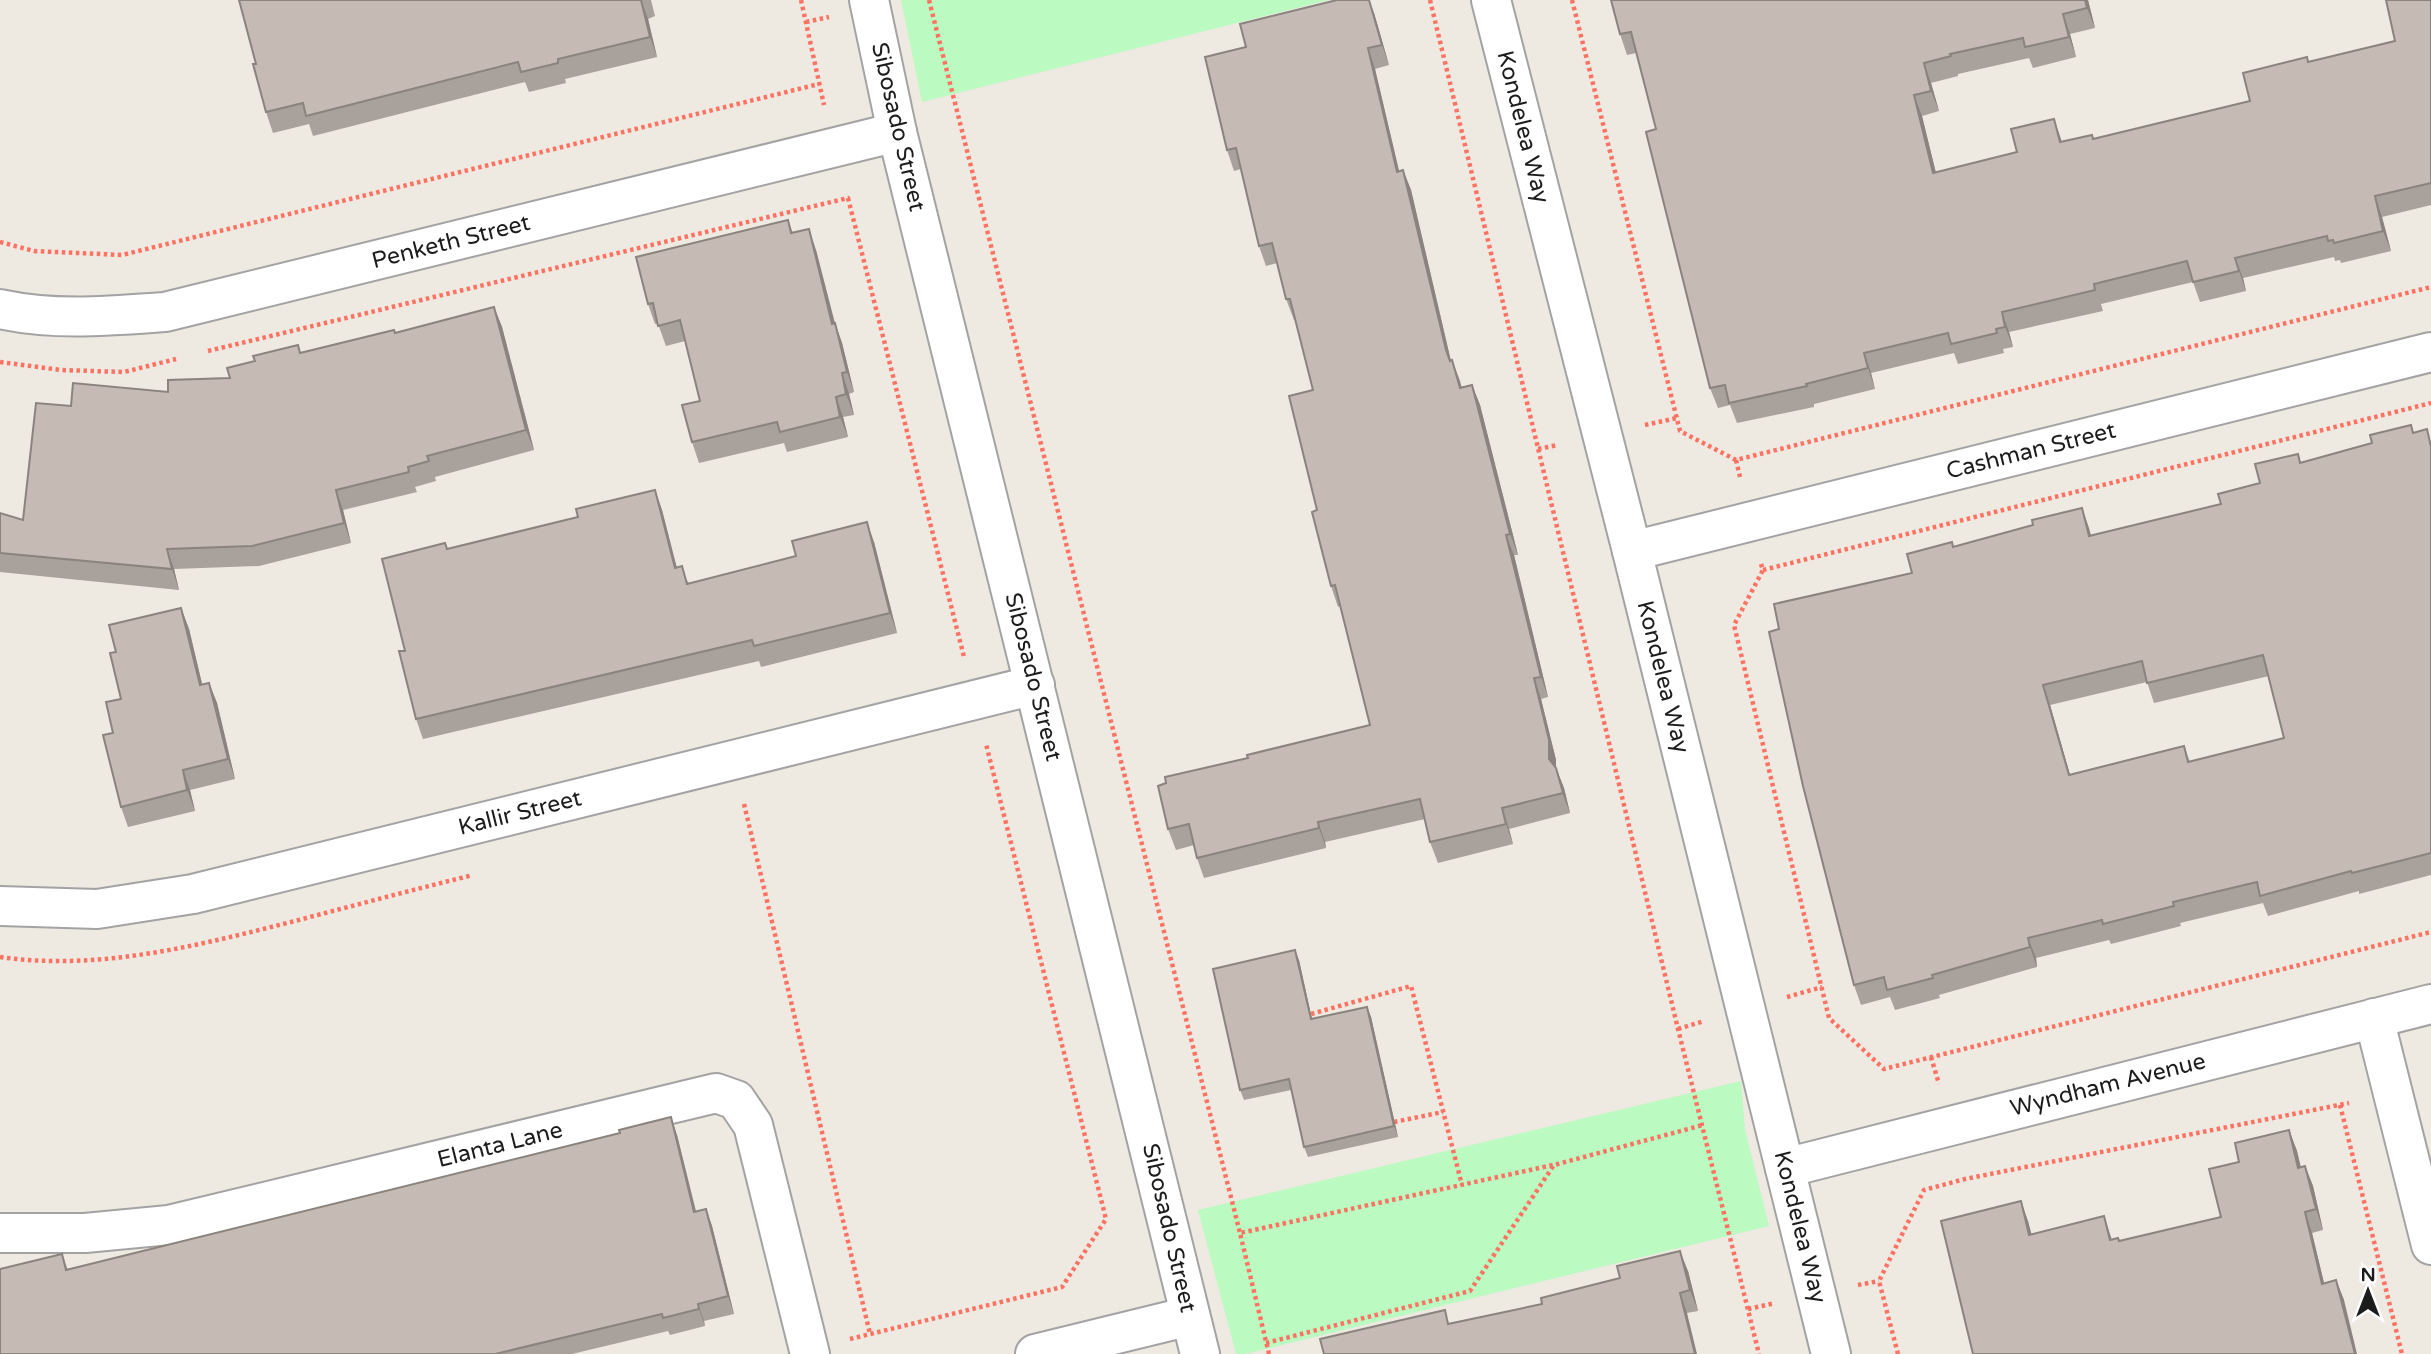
<svg xmlns="http://www.w3.org/2000/svg" width="2431" height="1354" font-family="'Varela Round',sans-serif">
	<style>
		.park { fill: #bbfac0 }
		.lines { fill: none; stroke-linecap: round; stroke-linejoin: round }
		.minor-casing { stroke: #a3a3a3; stroke-width: 42 }
		.path { stroke: #fc7263; stroke-width: 4.5; stroke-dasharray: 3.5 3.5; stroke-linecap: butt }
		.minor { stroke: #fff; stroke-width: 38 }
		.wall { fill: #a9a19b; fill-rule: evenodd }
		.shaded-wall { fill: #8a837e }
		.building { fill: #c5bbb4; stroke: #8a837e; stroke-width: 2; fill-rule: evenodd }
		.labels { text-anchor: middle; dominant-baseline: central; stroke-width: 6; stroke-linejoin: round; paint-order: stroke }
		.street-label { font-size: 23px; fill: #1c1c1c; stroke: #fff }
	</style>
	<rect width="100%" height="100%" fill="#eee9e1"/>
	<g class="park">
		<path d="M901 0H1329L922 102Z"/>
		<path d="M1741 1081 1745 1130 1769 1226 1245 1354H1236L1198 1210Z"/>
	</g>
	<g class="lines">
		<g class="minor-casing">
			<g id="minor">
				<path d="M869 0 897 132 1200 1354"/>
				<path d="M1491 0 1632 551 1831 1354"/>
				<path d="M0 309C55 321 109 316 165 312L897 132"/>
				<path d="M1632 551 2431 352"/>
				<path d="M0 906 97 909 193 894 1035 685"/>
				<path d="M2374 1018 2431 1245"/>
				<path d="M1785 1168 2431 1004"/>
				<path d="M0 1233H85L169 1225 716 1093 736 1100 753 1125 810 1354"/>
				<path d="M1035 1354 1190 1316"/>
			</g>
		</g>
		<g class="path">
			<path d="M801 0 824 105"/>
			<path d="M929 0 1240 1233"/>
			<path d="M1430 0 1678 1029 1759 1354"/>
			<path d="M1572 0 1680 431 1736 460 2431 287"/>
			<path d="M806 22 829 17"/>
			<path d="M0 242 34 251 122 255 819 84"/>
			<path d="M208 351 848 198 964 657"/>
			<path d="M0 362 61 370 124 372 176 359"/>
			<path d="M1645 425 1677 418"/>
			<path d="M1538 449 1558 445"/>
			<path d="M1736 460 1740 477"/>
			<path d="M1761 564 1763 570 1734 625 1829 1018 1884 1069 2431 932"/>
			<path d="M1763 570 2431 403"/>
			<path d="M744 804 870 1334"/>
			<path d="M0 957C99 971 196 946 291 922 352 906 412 890 473 875"/>
			<path d="M1787 997 1822 987"/>
			<path d="M1311 1014 1411 986 1462 1185"/>
			<path d="M1678 1029 1704 1021"/>
			<path d="M1931 1057 1939 1084"/>
			<path d="M2340 1105 2402 1354"/>
			<path d="M1394 1122 1443 1112"/>
			<path d="M1858 1285 1879 1281"/>
			<path d="M1748 1309 1775 1303"/>
			<path d="M850 1339 1062 1287 1106 1219 986 744"/>
			<path d="M1266 1343 1470 1291 1554 1165 1703 1125"/>
			<path d="M1269 1354 1240 1233 1553 1165"/>
			<path d="M1898 1354 1879 1281 1924 1190 1965 1179 2349 1103"/>
		</g>
		<use href="#minor" class="minor"/>
	</g>
	<g class="wall">
		<path d="M239 0H651L655 16 648 19 657 57 565 79 566 83 529 92 525 82 313 136 309 124 273 133 266 112 256 64Z"/>
		<path d="M1611 0H2088L2095 28 2070 34 2076 57 2033 68 2029 58 1958 74V76L1931 83 1939 111 1922 116 1936 173 2062 142 2094 139 2250 101 2308 62 2395 41 2431 0V205L2382 217 2391 251 2341 263 2340 260 2335 261 2334 257 2243 278 2246 291 2200 302 2193 282 2101 304 2103 311 2009 332 2013 347 2003 349 2004 353 1958 364 1954 353 1871 373 1875 389 1814 404V407L1737 423 1730 405 1718 408 1710 388 1656 129 1636 53 1627 55 1620 34Z"/>
		<path d="M1374 13 1389 65 1375 69 1399 171 1403 170 1411 190 1451 361 1461 387 1472 385 1480 405 1518 555H1514L1548 697 1541 699 1556 760V768L1564 788 1570 813 1509 829 1513 844 1438 863 1430 842 1425 819 1325 842 1326 848 1204 878 1197 858 1194 845 1176 850 1168 829 1248 758 1370 725 1340 606 1338 607 1331 586 1317 510 1313 390 1295 319 1294 320 1286 299 1277 263 1266 266 1259 246 1241 169 1234 171 1227 150 1246 47Z"/>
		<path d="M788 220 793 233 816 250 835 323 842 343 854 392 849 394 854 415 843 417 848 437 787 452 784 443 699 463 692 442 700 401 685 341 666 346 658 324H655L648 304Z"/>
		<path d="M494 307 502 327 534 450 435 477 436 481 415 487 417 492 343 510 351 543 259 566 174 569 179 590 0 572V513L23 520 71 406 168 392 230 378 301 353 395 333Z"/>
		<path d="M2413 433 2431 441V875L2359 894V891L2268 916 2263 903 2180 923 2181 926 2111 944 2109 940 2036 958 2037 967 1939 995 1940 998 1895 1010 1890 997 1861 1005 1854 985 1779 629 1912 573 1954 547 2033 525 2082 508 2091 536 2221 504 2260 483 2298 454 2301 462ZM2269 676 2284 738 2190 762 2184 746 2070 775 2050 705 2147 682 2154 703Z"/>
		<path d="M655 490 662 510 677 568 689 583 874 542 897 633 761 667 759 661 423 739 416 719 405 651 447 549 578 517Z"/>
		<path d="M181 608 189 629 202 684 209 683 217 703 235 779 190 790 195 811 128 827 121 807 113 733 121 699 116 652Z"/>
		<path d="M1299 960 1312 1019 1367 1007 1371 1017 1398 1137 1308 1157 1304 1147 1291 1090 1244 1100 1240 1090Z"/>
		<path d="M2289 1130 2297 1151 2301 1167 2305 1166 2313 1186 2323 1230 2312 1233 2324 1283 2336 1280 2344 1300 1973 1354 2028 1221 2031 1234 2112 1240 2119 1241 2221 1217 2239 1162Z"/>
		<path d="M677 1135 696 1211 706 1209 712 1226 734 1314 704 1321 705 1326 670 1335 668 1331 572 1354H0L62 1254 68 1270Z"/>
		<path d="M1688 1271 1698 1311 1687 1313 1450 1323 1542 1304Z"/>
	</g>
	<g class="shaded-wall">
		<path d="M641 0 648 19 657 57 650 37Z"/>
		<path d="M1369 0 1374 13 1389 65 1382 45Z"/>
		<path d="M2085 0H2088L2095 28 2087 8Z"/>
		<path d="M2063 14 2070 34 2076 57 2069 37Z"/>
		<path d="M1368 48 1375 69 1404 192 1397 172Z"/>
		<path d="M1924 63 1931 83 1939 111 1931 91Z"/>
		<path d="M1914 95 1922 116 1941 194 1933 173Z"/>
		<path d="M2054 119 2061 139 2067 163 2060 142Z"/>
		<path d="M1403 170 1411 190 1453 370 1446 350Z"/>
		<path d="M2375 196 2382 217 2391 251 2383 231Z"/>
		<path d="M809 229 816 250 840 344 832 324Z"/>
		<path d="M2235 258 2243 278 2246 291 2239 271Z"/>
		<path d="M494 307 502 327 534 450 526 430Z"/>
		<path d="M2002 312 2009 332 2013 347 2005 327Z"/>
		<path d="M835 323 842 343 854 392 847 372Z"/>
		<path d="M1864 353 1871 373 1875 389 1868 368Z"/>
		<path d="M1452 360 1460 381 1467 408 1460 388Z"/>
		<path d="M842 373 849 394 854 415 846 394Z"/>
		<path d="M1472 385 1480 405 1518 555 1510 534Z"/>
		<path d="M836 397 843 417 848 437 840 417Z"/>
		<path d="M336 490 343 510 351 543 344 523Z"/>
		<path d="M655 490 662 510 682 589 675 568Z"/>
		<path d="M2082 508 2089 528 2097 557 2089 536Z"/>
		<path d="M867 522 874 542 897 633 890 613Z"/>
		<path d="M1506 535 1514 555 1548 697 1541 677Z"/>
		<path d="M167 549 174 569 179 590 172 569Z"/>
		<path d="M181 608 189 629 207 705 200 685Z"/>
		<path d="M1534 678 1541 699 1556 760V768L1564 788 1570 813 1549 759Z"/>
		<path d="M209 683 217 703 235 779 228 759Z"/>
		<path d="M2043 685 2050 705 2076 796 2069 775Z"/>
		<path d="M183 770 190 790 195 811 187 790Z"/>
		<path d="M1502 808 1509 829 1513 844 1506 824Z"/>
		<path d="M1318 822 1325 842 1326 848 1319 828Z"/>
		<path d="M2028 938 2036 958 2037 967 2030 947Z"/>
		<path d="M1295 950 1299 960 1314 1029 1311 1019Z"/>
		<path d="M1367 1007 1371 1017 1398 1137 1394 1126Z"/>
		<path d="M671 1117 677 1135 700 1229 694 1212Z"/>
		<path d="M2289 1130 2297 1151 2305 1188 2298 1168Z"/>
		<path d="M2305 1166 2313 1186 2323 1230 2316 1209Z"/>
		<path d="M2021 1201 2028 1221 2037 1255 2029 1235Z"/>
		<path d="M706 1209 712 1226 734 1314 728 1296Z"/>
		<path d="M2305 1212 2312 1233 2329 1304 2322 1284Z"/>
		<path d="M2104 1216 2111 1237 2117 1260 2110 1240Z"/>
		<path d="M1680 1251 1688 1271 1698 1311 1690 1290Z"/>
		<path d="M2336 1280 2344 1300 2357 1354H2355Z"/>
		<path d="M1680 1293 1687 1313 1697 1354H1695Z"/>
		<path d="M698 1304 704 1321 705 1326 699 1309Z"/>
	</g>
	<g class="building">
		<path d="M239 0H641L650 37 558 59V63L521 72 518 62 306 116 303 103 266 112 253 64H256Z"/>
		<path d="M1337 0H1369L1382 45 1368 48 1397 172 1403 170 1446 350 1450 361 1452 360 1460 388 1472 385 1510 534 1506 535 1541 677 1534 678 1549 740V759L1556 768 1563 793 1502 808 1506 824 1430 842 1420 799 1318 822 1319 828 1197 858 1189 824 1168 829 1158 786 1166 783 1165 777 1248 758 1247 755 1370 725 1335 585 1331 586 1312 512 1317 510 1289 396 1313 390 1290 299H1286L1272 243 1259 246 1236 148 1227 150 1205 57 1246 47 1240 24Z"/>
		<path d="M1611 0H2085L2087 8 2063 14 2069 37 2025 47 2023 38 1950 54 1951 56 1924 63 1931 91 1914 95 1933 173 2017 152 2011 129 2054 119 2060 142 2092 135 2093 139 2250 101 2243 73 2307 57 2308 62 2395 41 2386 0H2431V183L2375 196 2383 231 2334 243 2333 240 2328 241 2327 236 2235 258 2239 271 2193 282 2187 261 2094 284 2095 290 2002 312 2005 327 1996 329 1997 333 1951 344 1948 333 1864 353 1868 368 1806 384 1807 386 1729 403 1725 385 1710 388 1646 132 1656 129 1631 32 1620 34Z"/>
		<path d="M788 220 791 233 809 229 832 324 835 323 847 372 842 373 846 394 836 397 840 417 780 432 777 422 692 442 682 405 700 401 680 320 658 326 653 303 648 304 636 257Z"/>
		<path d="M494 307 526 430 427 456 429 461 408 467 409 472 336 490 344 523 252 546 167 549 172 569 0 553V513L23 520 36 403 71 406 73 383 168 392V380L230 378 227 368 255 361 253 356 298 345 300 353 394 330 395 333Z"/>
		<path d="M2411 425 2413 433 2427 429 2431 447V853L2352 873 2351 871 2260 896 2257 882 2173 902 2174 906 2103 924 2102 920 2028 938 2030 947 1932 975 1933 978 1887 990 1884 977 1854 985 1803 786 1769 632 1779 629 1774 604 1912 573 1907 554 1952 542 1953 547 2033 525 2032 520 2082 508 2089 536 2221 504 2218 494 2260 483 2255 464 2298 454 2300 463 2372 443 2370 435ZM2263 655 2284 738 2188 762 2184 746 2069 775 2043 685 2142 661 2147 683Z"/>
		<path d="M655 490 675 568 682 566 687 584 796 556 792 541 867 522 890 613 754 646 752 640 416 719 399 651H405L382 559 445 543 447 549 578 517 576 509Z"/>
		<path d="M181 608 200 685 209 683 228 759 183 770 187 790 121 807 103 735 113 733 106 702 121 699 110 653 116 652 109 625Z"/>
		<path d="M1295 950 1311 1019 1367 1007 1394 1126 1304 1147 1289 1079 1240 1090 1213 969Z"/>
		<path d="M671 1117 694 1212 706 1209 728 1296 698 1304 699 1309 663 1318 662 1314 495 1354H0V1269L62 1254 66 1270 620 1133 619 1130Z"/>
		<path d="M2289 1130 2298 1168 2305 1166 2316 1209 2305 1212 2322 1284 2336 1280 2355 1354H1973L1941 1221 2021 1201 2029 1235 2104 1216 2110 1240 2118 1238 2119 1241 2221 1217 2209 1169 2239 1162 2235 1143Z"/>
		<path d="M1680 1251 1690 1290 1680 1293 1695 1354H1324L1320 1339 1445 1310 1448 1324 1542 1304 1541 1298 1620 1278 1617 1266Z"/>
	</g>
	<g class="labels">
		<g class="street-label">
			<text transform="translate(898 127) rotate(77)">Sibosado Street</text>
			<text transform="translate(1523 127) rotate(76)">Kondelea Way</text>
			<text transform="translate(451 242) rotate(-14)">Penketh Street</text>
			<text transform="translate(2031 451) rotate(-14)">Cashman Street</text>
			<text transform="translate(1033 677) rotate(76)">Sibosado Street</text>
			<text transform="translate(1663 677) rotate(76)">Kondelea Way</text>
			<text transform="translate(520 813) rotate(-14)">Kallir Street</text>
			<text transform="translate(2108 1085) rotate(-14)">Wyndham Avenue</text>
			<text transform="translate(500 1145) rotate(-14)">Elanta Lane</text>
			<text transform="translate(1800 1227) rotate(76)">Kondelea Way</text>
			<text transform="translate(1169 1228) rotate(77)">Sibosado Street</text>
		</g>
	</g>
	<g transform="translate(2368 1291)" stroke="#ffffff" stroke-width="5" paint-order="stroke">
	<path d="M0-5L12 26L0 18L-12 26Z" fill="#1c1c1c"/>
	<text y="-10" font-size="19" font-weight="bold" text-anchor="middle" fill="#1c1c1c">N</text>
	</g>
</svg>
